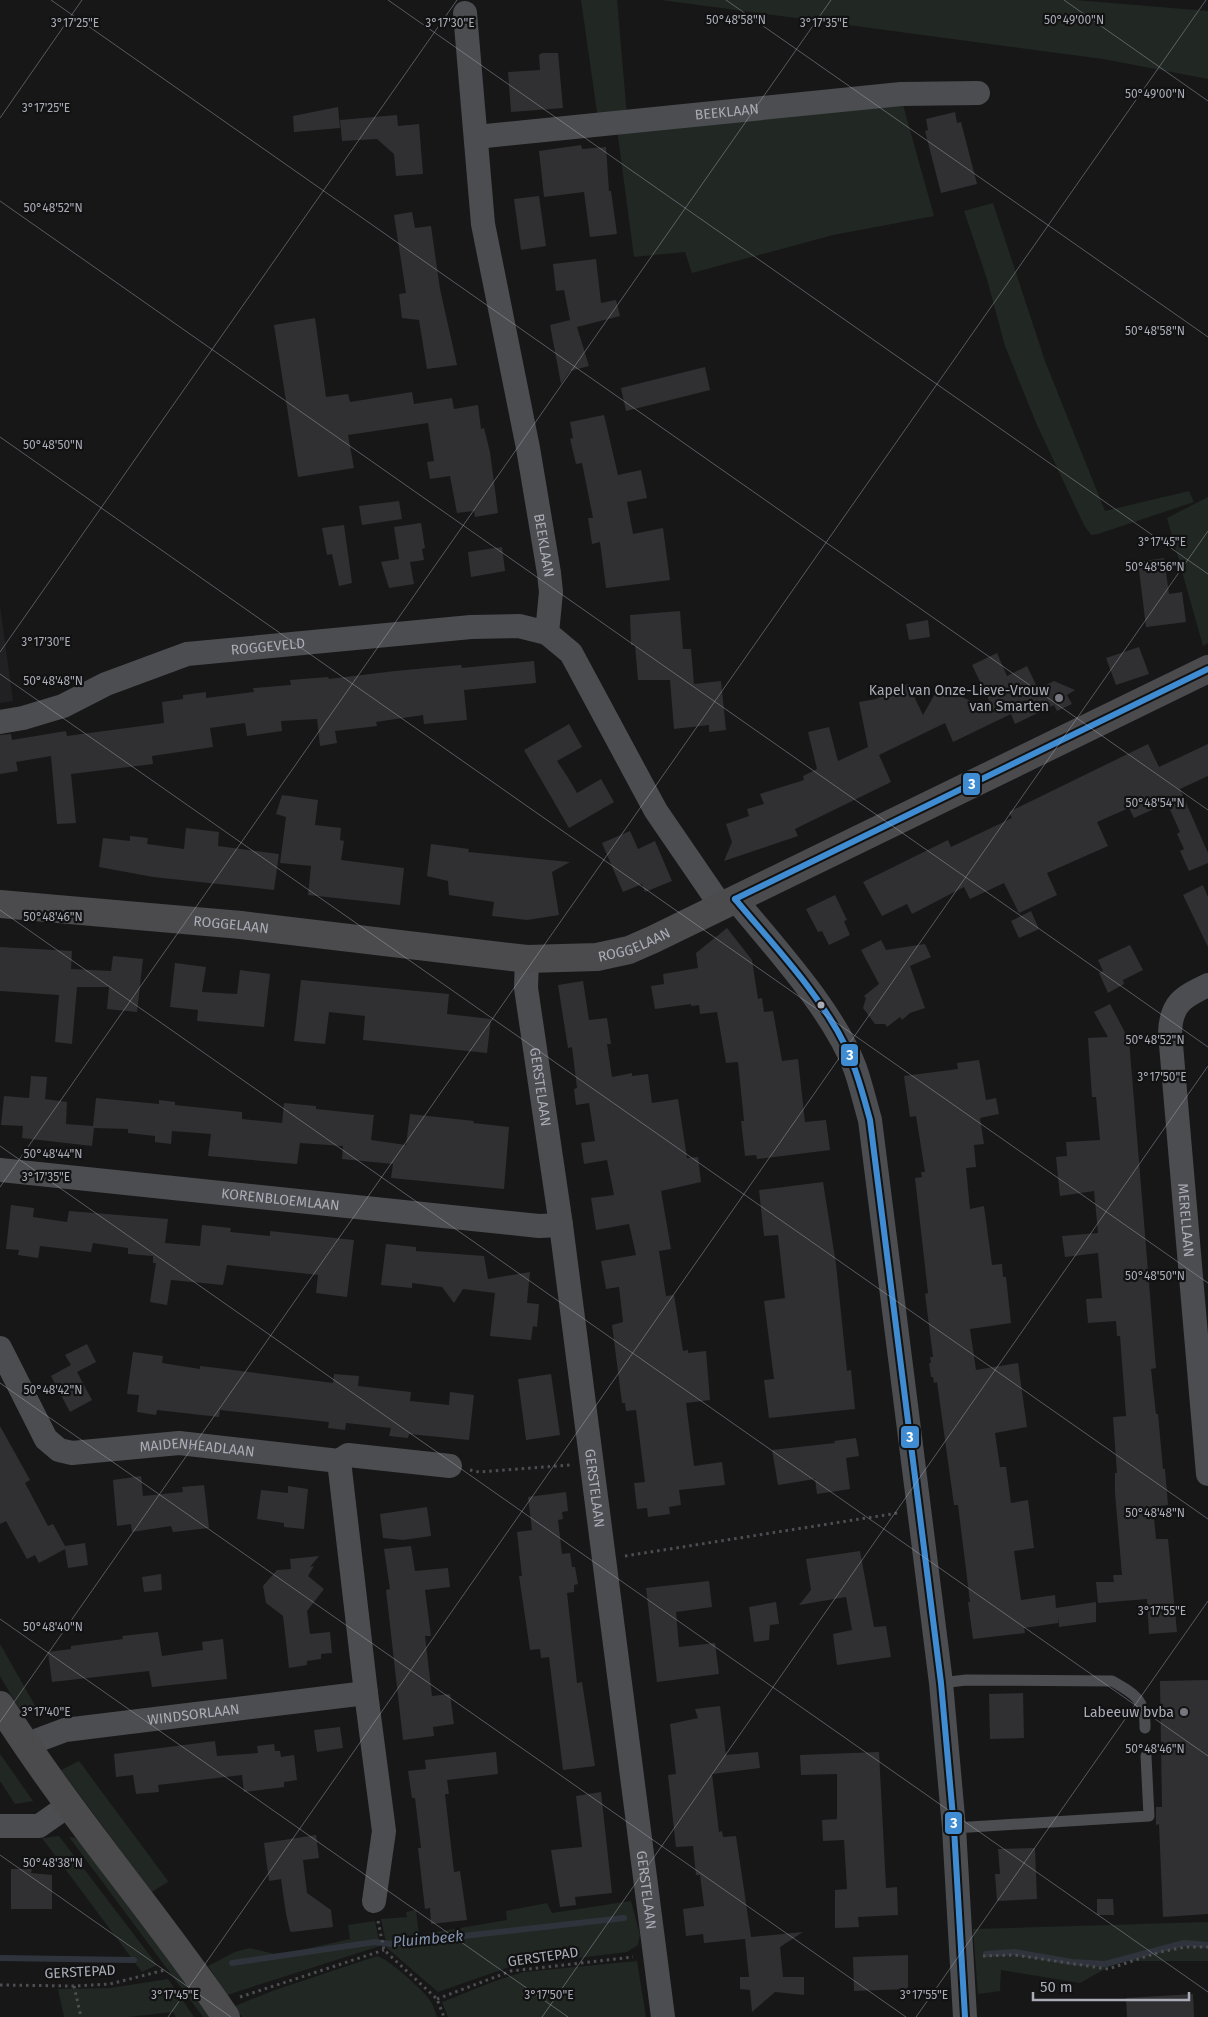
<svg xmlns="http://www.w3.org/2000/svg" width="1208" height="2017" font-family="'Fira Sans',sans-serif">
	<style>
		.built { fill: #212123 }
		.green { fill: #212723 }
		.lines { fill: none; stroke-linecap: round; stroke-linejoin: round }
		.stream { stroke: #2f343c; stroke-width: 6 }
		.building { fill: #303032 }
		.path { stroke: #4d4e51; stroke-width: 3; stroke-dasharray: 2.5 4; stroke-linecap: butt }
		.lane { stroke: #4c4d50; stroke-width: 11 }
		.street { stroke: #4c4d50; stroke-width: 24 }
		.secondary { stroke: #4b4b4e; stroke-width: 28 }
		.bus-1-casing { stroke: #121213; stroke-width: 10 }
		.bus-1 { stroke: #408cd2; stroke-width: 6 }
		.ticks { fill: none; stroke: #aaacb7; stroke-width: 1; stroke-opacity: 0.45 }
		.poi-dot { fill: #77787f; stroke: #121213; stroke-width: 2 }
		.bus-dot { fill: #aaacb7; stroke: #121213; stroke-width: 2 }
		.labels { text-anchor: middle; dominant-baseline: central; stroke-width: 4.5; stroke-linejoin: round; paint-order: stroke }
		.street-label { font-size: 14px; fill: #aaacb7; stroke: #121213 }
		.poi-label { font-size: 14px; fill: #aaacb7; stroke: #121213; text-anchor: end }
		.water-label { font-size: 15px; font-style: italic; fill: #8495af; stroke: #121213 }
		.ticks-label { font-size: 12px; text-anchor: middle; fill: #aaacb7; stroke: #121213; stroke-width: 4.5; stroke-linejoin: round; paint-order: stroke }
		.line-badge { stroke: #121213; stroke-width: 2 }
		.badge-label { font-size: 14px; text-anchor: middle; font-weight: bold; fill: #fff }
	</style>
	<rect width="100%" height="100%" fill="#171718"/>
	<path class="built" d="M0 606 13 701 0 703Z"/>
	<g class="green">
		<path d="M581 0H617L627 116 598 119Z"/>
		<path d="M661 0H1075L1208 11V79L1103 59Z"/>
		<path d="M903 105 934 216 833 235 692 273 685 252 634 257 617 129Z"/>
		<path d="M993 203 1045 361 1105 511 1189 491 1194 502 1098 534 1091 535 1084 525 1037 425 1005 346 987 279 964 211Z"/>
		<path d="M1208 497V643L1203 646 1167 518Z"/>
		<path d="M0 1644 37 1709 21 1712 0 1676Z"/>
		<path d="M0 1754 33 1801 15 1804 0 1781Z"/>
		<path d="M79 1761 168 1881H169L152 1892 61 1770Z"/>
		<path d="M59 1836 157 1965 142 1972 42 1838Z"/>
		<path d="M69 1837 75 1838 83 1844 211 2017H203Z"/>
		<path d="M631 1901 640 1935 638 1945 627 1952 512 1966 438 1992 387 1948 381 1919 407 1917 406 1912 416 1910 419 1935 507 1920 506 1911 547 1903 552 1913Z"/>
		<path d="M375 1921 380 1946 227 1995 208 1966 235 1952 250 1948 279 1955 350 1939 348 1925Z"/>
		<path d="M1208 1922V1961H1119L1080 1983 1001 1970 1000 1991 978 1994 973 1929Z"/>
		<path d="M377 1956C387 1958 422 1989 429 1999 433 2004 435 2011 437 2017H242L235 2006 275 1990Z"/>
		<path d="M637 1961 646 2017H448L442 2002C469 1992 496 1979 524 1972Z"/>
		<path d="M168 1979 194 2017H176L173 2012 128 2017H64L58 1989 110 1988Z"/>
	</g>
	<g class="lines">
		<g class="stream">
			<path d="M986 1954 1015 1952 1072 1962 1105 1964 1184 1943 1208 1945"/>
			<path d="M0 1958 134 1960"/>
			<path d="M232 1963 375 1942 391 1944 624 1918"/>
		</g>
	</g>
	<g class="building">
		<path d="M542 53H558L563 108 511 112 508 72 540 70 539 55Z"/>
		<path d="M338 107 340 128 294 132 293 116Z"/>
		<path d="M955 112 957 123 961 122 977 184 941 193 925 131 928 130 926 119Z"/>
		<path d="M397 115 398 126 419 124 423 174 396 176 394 154 377 139 342 141 340 120Z"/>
		<path d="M581 145 582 149 606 147 609 191H611L617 234 590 237 584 192 544 197 539 151Z"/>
		<path d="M539 196 546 246 521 250 514 199Z"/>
		<path d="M412 212 415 228 431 226 440 289 457 365 427 369 419 320 402 318 399 294 406 293 394 215Z"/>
		<path d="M596 259 601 303 616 300 620 316 577 327 589 366 570 371 561 384 550 325 570 320 564 290 556 291 553 264Z"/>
		<path d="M315 318 326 397 348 394 350 402 412 392 414 404 452 398 454 409 478 405 481 429 484 428 490 452 498 513 475 517 474 511 457 513 450 476 430 479 427 462 434 461 428 423 348 435 354 468 298 477 274 325Z"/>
		<path d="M705 367 710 390 626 411 621 388Z"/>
		<path d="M604 415 618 475 641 470 647 498 627 502 633 534 663 528 670 580 606 588 600 542 592 544 588 518H593L582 463 576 464 570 439 573 438 570 422Z"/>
		<path d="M399 501 402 519 362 525 359 506Z"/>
		<path d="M421 523 425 548 422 549 424 560 410 562 414 584 389 588 381 562 399 559 394 527Z"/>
		<path d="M344 525 352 583 339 586 332 554 327 555 322 528Z"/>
		<path d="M502 547 505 571 471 577 468 552Z"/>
		<path d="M1164 558 1169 594 1182 592 1186 622 1146 627 1138 562Z"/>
		<path d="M680 611 683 649H691L694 684 721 681 726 730 709 732V725L674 729 670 680H638L635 645H631L630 615Z"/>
		<path d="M928 620 930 637 909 640 906 624Z"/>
		<path d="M1139 647 1149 674 1116 685 1106 658Z"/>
		<path d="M997 653 1007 676 1027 666 1038 689 1054 681 1075 690 1067 695 1072 704 1057 711 1054 705 1015 724 1011 714 953 742 945 723 879 755 891 782 795 829 798 836 724 861 732 842 726 824 749 816 747 809 764 804 760 794 804 780 803 776 817 769 808 732 829 727 838 761 868 747 859 702 876 699 908 684 923 715 936 692 944 688 995 713 972 665Z"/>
		<path d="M534 661 536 683 464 690 467 720 424 724 423 715 376 722 377 726 335 731 337 743 320 746 317 719 281 721 282 731 247 736 245 723 210 728 213 747 152 756 153 764 71 774 76 823 57 824 51 756 16 762 18 771 0 774V735L11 734 12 740 66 731 67 736 164 723 162 702 183 699V695L206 692V698L254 692 253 688 291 685 290 680 328 677 329 679 395 671 461 665 462 668Z"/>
		<path d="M569 724 582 747 557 761 567 776 577 793 601 779 614 802 569 828 524 750Z"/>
		<path d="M1148 744 1159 767 1208 744V776L1180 789 1208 853V863L1189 871 1180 851 1184 849 1177 834 1180 832 1167 803 1134 818 1129 808 1097 822 1108 846 1047 873 1057 895 1019 913 1004 883 970 899 964 887 912 914 907 904 882 916 863 882 948 840 951 847 1012 818 1009 812Z"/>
		<path d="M282 795 318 800 315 825 341 828 340 840 344 841 341 860 404 868 400 905 308 895 311 866 280 863 286 817 276 814Z"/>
		<path d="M186 828 219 832 218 846 279 854 274 890 153 877 99 867 103 838 130 841V836L148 838 147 844 184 849Z"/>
		<path d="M630 831 638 849 655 841 672 881 645 892 642 884 623 892 602 843Z"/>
		<path d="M431 844 469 849 468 852 570 862 552 872 559 915 527 920 492 916 494 902 449 895 448 881 427 876Z"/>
		<path d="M1203 885 1208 897V947L1183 895Z"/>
		<path d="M835 895 847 920 844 921 850 935 829 945 822 931 818 932 806 909Z"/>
		<path d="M1031 911 1039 929 1019 938 1011 921Z"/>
		<path d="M727 928 752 960 758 999 762 998 764 1012 773 1011 782 1061 798 1059 805 1122 826 1120 830 1150 757 1159 756 1155 745 1156 741 1121H744L738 1062 726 1063 717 1012 700 1014 699 1005 691 1006V1004L655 1009 651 986 664 984 663 974 698 968 696 953Z"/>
		<path d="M881 940 886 950 925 944 931 957 910 966 925 1008 910 1013 902 1020 900 1017 887 1027 885 1024H875L863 1008 866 998 864 996 879 984 861 950Z"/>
		<path d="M1130 945 1143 970 1123 980 1124 984 1108 993 1099 973 1103 971 1098 960Z"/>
		<path d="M0 947 72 951 71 969 111 971 113 956 143 959 137 1012 107 1009 109 987H77L72 1044 55 1042 59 995 0 991Z"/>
		<path d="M175 963 206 967 202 992 237 994 240 970 270 974 264 1027 197 1021 198 1010 170 1007Z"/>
		<path d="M301 980 449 994 447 1014 491 1019 487 1053 363 1040 365 1016 329 1012 325 1044 294 1041Z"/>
		<path d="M583 981 589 1020 607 1018 611 1044H607L612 1077 632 1073V1076L648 1074 652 1103 678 1099 687 1158 698 1157 701 1182 661 1191 671 1249 659 1251 666 1296 674 1295 683 1351 688 1350V1353L706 1351 710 1400 686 1403 694 1466 722 1462 725 1485 679 1490 681 1505 669 1507 670 1514 648 1517 647 1508 637 1509 634 1483 645 1482 636 1410 626 1411 625 1403H622L612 1325 623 1322 619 1287 606 1289 601 1261 636 1255 629 1224 596 1230 591 1198 614 1195 607 1160 584 1164 581 1143 595 1141 589 1103 576 1105 574 1089 577 1088 572 1047 568 1048 558 985Z"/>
		<path d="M1110 1004 1129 1040 1156 1368 1151 1369 1156 1414H1158L1163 1469H1165L1168 1505 1153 1507 1156 1539H1168L1177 1632 1149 1634 1147 1599 1098 1603 1096 1582H1114L1113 1575H1122L1115 1493V1473H1117L1113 1417 1126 1416 1120 1336H1117L1116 1321 1088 1323 1086 1299 1102 1298 1098 1253 1065 1257 1062 1236 1098 1233 1094 1191 1060 1196 1056 1157 1067 1156 1066 1142 1100 1140 1096 1097H1092L1088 1038 1108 1037 1094 1012Z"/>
		<path d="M979 1060 986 1100 996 1098 999 1114 980 1118 984 1144 974 1145 976 1167 966 1168 970 1209 984 1206 992 1265 1002 1264 1003 1277H1006L1011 1323 970 1329 976 1370 1018 1363 1027 1427 995 1433 1000 1467H1006L1011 1503 1028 1500 1034 1548 1014 1551 1021 1600 1055 1595 1056 1608 1096 1602V1622L1059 1627 1058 1616V1623L1024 1628 1025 1633 973 1639 968 1602H970L958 1505H954L937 1382 934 1383 933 1377H931L929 1363H931L930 1357H933L925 1294 928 1293 915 1178 922 1177 921 1172H925L916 1116 910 1117 904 1076 958 1069 957 1063Z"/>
		<path d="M31 1076 47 1077 45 1099 67 1102 66 1124 93 1126 96 1098 159 1104V1100L175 1102V1105L242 1112V1119L282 1123 284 1103 316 1106V1109L374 1115 371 1140 406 1145 410 1114 474 1121 473 1123 509 1127 504 1189 391 1178 393 1164 342 1159 343 1146 300 1143 297 1164 208 1156 211 1134 172 1131 171 1144 155 1142V1136L128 1133V1129L94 1128 92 1146 22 1138 23 1126 1 1125 4 1096 29 1098Z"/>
		<path d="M823 1182 836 1264 847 1371 851 1370 855 1409 769 1418 764 1380 774 1379 764 1301 785 1298 778 1235 764 1236 759 1190Z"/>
		<path d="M11 1205 34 1208 33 1217 67 1222 69 1211 168 1219 165 1243 200 1246 202 1225 231 1228 230 1232 270 1236V1231L354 1240 347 1297 316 1293 318 1275 227 1265 223 1285 171 1280 167 1305 150 1302 156 1263H153V1256L128 1254V1248L93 1243 91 1252 40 1246 38 1258 18 1255 19 1250 6 1249Z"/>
		<path d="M386 1244 416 1247V1251L484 1256 488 1279 530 1272 527 1303 539 1304 537 1327 533 1326 531 1340 490 1336 495 1293 463 1289 454 1303 442 1287 412 1283V1288L381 1285Z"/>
		<path d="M87 1344 96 1362 77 1372 92 1400 70 1412 51 1376 71 1365 65 1355Z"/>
		<path d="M133 1352 163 1356 162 1363 200 1369V1366L226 1369 333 1383 334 1374 359 1376 358 1386 411 1392 410 1401 449 1405 450 1392 474 1395 469 1440 409 1434 408 1438 389 1436 391 1428 346 1423 345 1430 328 1428 329 1422 220 1410 219 1417 157 1410 156 1415 137 1412 139 1395 127 1394Z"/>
		<path d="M551 1374 560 1435 526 1440 518 1379Z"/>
		<path d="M0 1426 30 1480 25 1483 48 1526 53 1524 65 1546 85 1543 88 1565 68 1568 65 1549 39 1563 35 1555 27 1559 6 1521 0 1524Z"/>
		<path d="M856 1438 859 1456 846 1458 850 1489 817 1494 815 1479 778 1485 772 1450 835 1443 834 1441Z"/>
		<path d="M141 1476 143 1496 183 1492 182 1487 204 1485 209 1528 173 1532 171 1526 132 1532 131 1524 117 1526 113 1480Z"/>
		<path d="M288 1486 308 1489 304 1529 284 1527V1523L257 1519 261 1490 288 1493Z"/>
		<path d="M566 1492 568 1511 562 1512 563 1519 558 1520 562 1554 570 1553 572 1567H575L578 1584 574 1585V1592L567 1593 577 1683 582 1682 595 1766 563 1770 549 1657 541 1658 540 1649 530 1650 519 1576H522L517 1532 532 1530 528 1497Z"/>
		<path d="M427 1507 431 1536 403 1540 383 1538 380 1514Z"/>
		<path d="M411 1546 415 1571 448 1568 450 1587 425 1590 431 1636H425L432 1696 450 1694 454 1724 433 1727 434 1736 403 1740 386 1590 390 1589 384 1549Z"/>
		<path d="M860 1551 874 1627 886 1626 891 1657 837 1665 833 1634 852 1630 846 1597 799 1605 811 1590 806 1559Z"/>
		<path d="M319 1556 310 1567 314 1566 308 1576 324 1589 307 1611 310 1634 330 1632 332 1653 321 1654V1659L307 1661V1665L289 1668 283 1616 266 1603 263 1586 277 1570 291 1569 290 1559Z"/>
		<path d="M161 1574 162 1590 144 1592 142 1577Z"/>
		<path d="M709 1581 712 1607 676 1612 679 1647 715 1643 719 1674 657 1682 646 1588Z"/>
		<path d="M776 1602 779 1624 770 1625 769 1640 754 1642 749 1607Z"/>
		<path d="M158 1632 162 1656 203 1650 202 1642 223 1639 227 1679 152 1687 149 1671 52 1682 48 1652 71 1649V1646L123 1639 122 1636Z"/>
		<path d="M1208 1680V1914L1163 1917 1159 1824 1156 1825V1807H1162L1160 1681Z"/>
		<path d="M1023 1693 1024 1738 990 1739 989 1694Z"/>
		<path d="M720 1706 726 1755 758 1752 760 1768 712 1774 719 1832 722 1831 723 1837 736 1836 751 1937 803 1932 780 1947 783 1977H804V1995L775 1992 752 2012 750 1990 740 1989V1977H749L745 1939 704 1943 703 1934 686 1936 683 1909 704 1906 700 1875H696L693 1846 676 1847 668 1775 676 1774 670 1724 698 1718 695 1709Z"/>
		<path d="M340 1727 343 1748 317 1752 314 1730Z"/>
		<path d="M215 1741 217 1756 258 1753 257 1746 274 1744 275 1751H280L281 1757 294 1755 297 1780 284 1782V1787L244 1792 242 1775 158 1785 159 1792 136 1794 133 1775 116 1777 114 1754Z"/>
		<path d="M496 1752 498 1774 447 1780 449 1794H445L454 1872 460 1871 467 1920 431 1924 430 1908 425 1909 418 1848H421L415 1798H412L408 1771 426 1769 425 1760Z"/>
		<path d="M879 1752 886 1888 897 1887 898 1915 858 1917 859 1927 835 1928V1890L847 1889 844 1840 823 1841 822 1820 837 1819V1774L801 1775 800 1755Z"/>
		<path d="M601 1792 612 1893 575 1897 576 1905 560 1907 551 1850 582 1847 576 1796Z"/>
		<path d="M316 1835 319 1858 303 1860 307 1893 331 1910 333 1927 292 1932 290 1931 286 1914 281 1879 269 1881 264 1843Z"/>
		<path d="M1035 1848 1037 1899 997 1901 995 1874H1000L998 1849Z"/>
		<path d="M11 1869H32L31 1873 52 1875V1909H11Z"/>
		<path d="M1097 1899H1113L1114 1915H1097Z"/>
		<path d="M908 1955V1989L854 1991 853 1957Z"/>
		<path d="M1193 1994 1194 2017H1127L1126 1998Z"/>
	</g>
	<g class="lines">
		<g class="path">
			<path d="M470 1470 479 1472 571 1465"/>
			<path d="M625 1556 898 1513"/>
			<path d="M378 1921 384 1950 437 1999 444 2017"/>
			<path d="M983 1956 1015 1955 1108 1969 1160 1952 1186 1947H1208"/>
			<path d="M0 1985 74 1986 110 1984 165 1970"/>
			<path d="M74 1986 81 2017"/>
			<path d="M240 1997 384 1950"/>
			<path d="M437 1999 511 1971 633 1957"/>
		</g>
		<g class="lane">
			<path d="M941 1683 966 1680 1112 1681C1135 1694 1146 1700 1145 1728"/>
			<path d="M954 1828 1149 1816 1146 1756"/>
		</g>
		<g class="street">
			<path id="s1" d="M465 13 483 224 528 448 549 573 551 592 547 633 571 653 656 811 721 906"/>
			<path id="s2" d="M476 137 901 94 978 93"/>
			<path id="s3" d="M0 722 23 718 63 706 106 684 187 654 471 627 519 626 547 633"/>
			<path d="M735 899C775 948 833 1010 855 1068 861 1085 865 1103 870 1120L941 1683 954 1828 965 2017"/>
			<path id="s4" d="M527 959 526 988 561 1225 663 2017"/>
			<path id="s5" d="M1208 985C1183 997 1171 1003 1170 1033L1208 1474"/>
			<path id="s6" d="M0 1170 539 1226 561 1225"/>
			<path id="s7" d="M0 1348 46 1439 59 1450 72 1453 179 1443 339 1461 348 1455 450 1466"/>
			<path d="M366 1693 384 1831 374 1901"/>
			<path id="s8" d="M25 1745 65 1730 366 1693 339 1461"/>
			<path d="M0 1826H39L69 1805"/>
		</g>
		<g class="secondary">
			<path id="s9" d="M0 904 241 925 527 959 597 957 629 950 654 939 1208 669"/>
			<path d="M0 1705C69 1814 154 1911 226 2017"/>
		</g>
		<g class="bus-1-casing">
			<g id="bus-1">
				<path d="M735 899C774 946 819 992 846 1047 857 1070 863 1095 870 1120L941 1683 954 1828 965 2017"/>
				<path d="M735 899 1208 669"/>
			</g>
		</g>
		<use href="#bus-1" class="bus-1"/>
	</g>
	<path class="ticks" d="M51 0 1208 810M388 0 1208 574M726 0 1208 337M1064 0 1208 101M0 118 82 0M0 201 1208 1047M0 437 1208 1283M0 652 457 0M0 674 1208 1519M0 910 1208 1756M0 1146 1208 1992M0 1187 831 0M0 1383 906 2017M0 1619 568 2017M0 1722 1206 0M0 1855 231 2017M168 2017 1208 531M542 2017 1208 1066M916 2017 1208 1601"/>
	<g class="poi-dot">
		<circle cx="1059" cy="698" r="5"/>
		<circle cx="1184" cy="1712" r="5"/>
	</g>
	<circle class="bus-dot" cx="821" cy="1005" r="4.5"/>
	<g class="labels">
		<g class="street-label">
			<text stroke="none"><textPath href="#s2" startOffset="252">BEEKLAAN</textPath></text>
			<text stroke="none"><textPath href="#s1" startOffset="539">BEEKLAAN</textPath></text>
			<text stroke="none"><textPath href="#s3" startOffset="281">ROGGEVELD</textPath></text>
			<text stroke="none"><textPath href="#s9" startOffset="232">ROGGELAAN</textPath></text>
			<text stroke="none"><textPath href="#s9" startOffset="639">ROGGELAAN</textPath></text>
			<text stroke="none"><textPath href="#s4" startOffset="129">GERSTELAAN</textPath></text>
			<text stroke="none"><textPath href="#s6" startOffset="282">KORENBLOEMLAAN</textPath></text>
			<text stroke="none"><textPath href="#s5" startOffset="254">MERELLAAN</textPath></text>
			<text stroke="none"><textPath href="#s7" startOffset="258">MAIDENHEADLAAN</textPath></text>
			<text stroke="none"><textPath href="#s4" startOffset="534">GERSTELAAN</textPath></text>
			<text stroke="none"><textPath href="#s8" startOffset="172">WINDSORLAAN</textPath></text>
			<text stroke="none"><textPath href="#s4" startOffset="939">GERSTELAAN</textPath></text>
			<text transform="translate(543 1957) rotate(-8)">GERSTEPAD</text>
			<text transform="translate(80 1972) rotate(-3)">GERSTEPAD</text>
		</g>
		<g class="poi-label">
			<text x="1049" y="690">Kapel van Onze-Lieve-Vrouw<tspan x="1049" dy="16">van Smarten</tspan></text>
			<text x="1174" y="1712">Labeeuw bvba</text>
		</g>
		<g class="water-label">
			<text transform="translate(428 1939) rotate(-5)">Pluimbeek</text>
		</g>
	</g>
	<g class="ticks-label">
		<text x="736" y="24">50°48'58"N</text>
		<text x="1074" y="24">50°49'00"N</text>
		<text x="75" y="27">3°17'25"E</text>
		<text x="450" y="27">3°17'30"E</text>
		<text x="824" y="27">3°17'35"E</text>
		<text x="1155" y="98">50°49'00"N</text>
		<text x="46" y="112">3°17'25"E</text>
		<text x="53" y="212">50°48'52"N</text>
		<text x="1155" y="335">50°48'58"N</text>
		<text x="53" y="449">50°48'50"N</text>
		<text x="1162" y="546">3°17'45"E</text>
		<text x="1155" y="571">50°48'56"N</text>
		<text x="46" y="646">3°17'30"E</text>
		<text x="53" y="685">50°48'48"N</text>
		<text x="1155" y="807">50°48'54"N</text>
		<text x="53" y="921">50°48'46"N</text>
		<text x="1155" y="1044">50°48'52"N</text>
		<text x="1162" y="1081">3°17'50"E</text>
		<text x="53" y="1158">50°48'44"N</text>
		<text x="46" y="1181">3°17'35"E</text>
		<text x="1155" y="1280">50°48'50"N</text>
		<text x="53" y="1394">50°48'42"N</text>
		<text x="1155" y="1517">50°48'48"N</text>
		<text x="1162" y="1615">3°17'55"E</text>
		<text x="53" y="1631">50°48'40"N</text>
		<text x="46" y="1716">3°17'40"E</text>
		<text x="1155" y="1753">50°48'46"N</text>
		<text x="53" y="1867">50°48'38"N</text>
		<text x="175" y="1999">3°17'45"E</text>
		<text x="549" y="1999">3°17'50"E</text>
		<text x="924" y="1999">3°17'55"E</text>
	</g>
	<g class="line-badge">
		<rect x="962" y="772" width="19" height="24" rx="5" fill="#408cd2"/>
		<rect x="840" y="1043" width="19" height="24" rx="5" fill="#408cd2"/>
		<rect x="900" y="1425" width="20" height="24" rx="5" fill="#408cd2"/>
		<rect x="944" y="1811" width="19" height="24" rx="5" fill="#408cd2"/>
	</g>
	<g class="badge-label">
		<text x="972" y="789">3</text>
		<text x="850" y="1060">3</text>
		<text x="910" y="1442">3</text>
		<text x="954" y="1828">3</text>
	</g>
	<path d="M1033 1992v8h156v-8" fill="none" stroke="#aaacb7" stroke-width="2.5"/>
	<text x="1040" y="1992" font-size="15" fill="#aaacb7" stroke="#121213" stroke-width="4" paint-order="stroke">50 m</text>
</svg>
